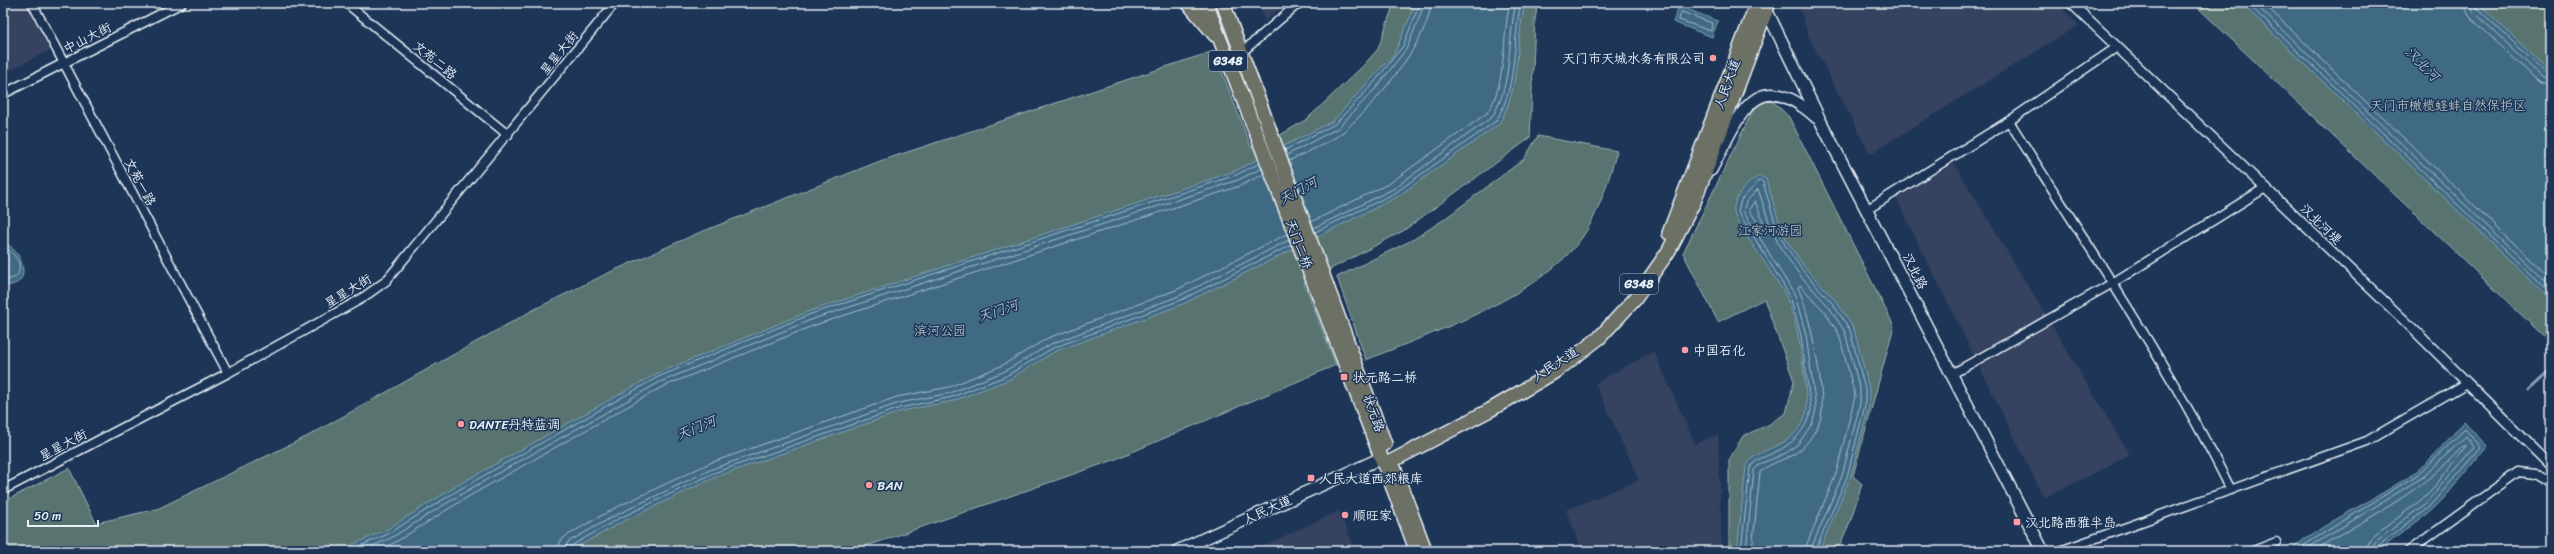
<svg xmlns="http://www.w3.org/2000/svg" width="2554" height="554" font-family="Sriracha,'LXGW WenKai TC',sans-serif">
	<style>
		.built { fill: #344360 }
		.green { fill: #597370; stroke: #a0b2b4 }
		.water { fill: #3f6b84; stroke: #83a1b2 }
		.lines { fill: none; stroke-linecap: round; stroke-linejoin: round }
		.shore { stroke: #a4bbca; stroke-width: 1 }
		.stream { stroke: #83a1b2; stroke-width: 3 }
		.minor-casing { stroke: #e8f1f8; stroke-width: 11 }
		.tertiary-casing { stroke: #e8f1f8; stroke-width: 12 }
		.secondary-casing { stroke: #e8f1f8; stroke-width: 14 }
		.primary-casing { stroke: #e8f1f8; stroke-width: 15 }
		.trunk-casing { stroke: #e8f1f8; stroke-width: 16 }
		.minor { stroke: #1d3557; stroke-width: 8 }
		.tertiary { stroke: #1d3557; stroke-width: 9 }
		.secondary { stroke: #1d3557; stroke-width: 11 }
		.primary { stroke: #6c7065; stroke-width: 12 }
		.trunk { stroke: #6c7065; stroke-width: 13 }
		.poi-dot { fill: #ff9aa2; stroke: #1d3557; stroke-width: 1.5 }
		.labels { text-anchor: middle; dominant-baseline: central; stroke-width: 3; stroke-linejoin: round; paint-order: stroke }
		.shield { fill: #1d3557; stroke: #abb9c8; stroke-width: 1 }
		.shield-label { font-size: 12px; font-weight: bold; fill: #e8f1f8 }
		.street-label { font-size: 13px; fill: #e8f1f8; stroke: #1d3557 }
		.poi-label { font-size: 13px; fill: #e8f1f8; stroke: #1d3557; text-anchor: start }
		.park-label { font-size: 13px; fill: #afbfc2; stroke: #1d3557 }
		.water-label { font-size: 14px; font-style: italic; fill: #adc2cf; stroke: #1d3557 }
	</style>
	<rect width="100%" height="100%" fill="#1d3557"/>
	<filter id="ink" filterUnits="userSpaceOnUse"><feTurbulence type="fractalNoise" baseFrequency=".025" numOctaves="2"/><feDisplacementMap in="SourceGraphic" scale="8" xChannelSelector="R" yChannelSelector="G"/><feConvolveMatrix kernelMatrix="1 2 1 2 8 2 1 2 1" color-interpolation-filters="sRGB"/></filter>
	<g filter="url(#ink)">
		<g class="built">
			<path d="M3 3H27L52 49 3 74Z"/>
			<path d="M1258 3H1286L1265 21Z"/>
			<path d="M1798 3H2056L2079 25 1870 154 1809 37Z"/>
			<path d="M1954 163 2130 455 2044 498 1896 198Z"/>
			<path d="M1654 351 1695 444 1718 434 1722 551H1582L1566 510 1639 480 1595 383Z"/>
			<path d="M1339 511 1356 551H1252Z"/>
		</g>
		<g class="green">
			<path d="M1394 3H1538L1535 20 1530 138 1403 231 1304 283 1336 365 1111 461 876 543 846 551H3V502L69 468 96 523 157 509 308 436 535 309 608 273 696 234 880 161 1214 51 1251 147 1282 134 1307 119 1363 66 1378 49Z"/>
			<path d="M2193 3H2544L2551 10V343Z"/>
			<path d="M1766 101 1774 102 1789 117 1894 326 1853 476 1862 484 1850 522 1837 551H1729V460L1743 436 1768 425 1786 413 1794 381 1764 299 1718 322 1683 253 1754 108Z"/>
			<path d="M1538 136 1617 151C1609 178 1601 206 1587 230 1548 295 1433 332 1366 360L1337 277 1414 239 1443 220 1524 159Z"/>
		</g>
		<g class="water">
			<path d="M1416 3H1525C1515 44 1521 87 1499 124L1397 197 1183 304 1054 352 1008 380 953 401 902 411 716 477 620 523 570 551H338L386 530 458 485 656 374 810 311 1235 171 1333 121 1394 54Z"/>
			<path d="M2241 3H2478L2551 73V300Z"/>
			<path d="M1679 6 1718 21 1712 37 1673 22Z"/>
			<path d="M1760 176 1766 179 1780 225 1788 243 1806 269 1836 301 1854 329 1869 388V406L1850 478 1819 551H1737L1746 466C1764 440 1793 455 1807 410 1805 377 1800 326 1786 296 1777 278 1735 224 1734 211 1732 199 1749 180 1760 176Z"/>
			<path d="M3 242C25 251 34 289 3 285Z"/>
			<path d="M2464 422 2487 446 2446 496 2431 511 2378 551H2289C2328 519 2377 500 2418 470 2435 456 2449 438 2464 422Z"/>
		</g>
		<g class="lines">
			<g class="shore">
				<path d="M2247 3 2551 294"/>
				<path d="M2254 3 2551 287"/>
				<path d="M2263 3 2551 279"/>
				<path d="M2464 3 2469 16 2540 83 2551 86"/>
				<path d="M2470 3 2473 11 2543 78 2551 80"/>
				<path d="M2475 3 2477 8 2547 74 2551 75"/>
				<path d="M1682 12 1712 23 1711 31 1679 20Z"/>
				<path d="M1285 150 1335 124 1372 85 1403 46 1420 3"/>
				<path d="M1287 155 1338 128 1376 88 1407 48 1425 3"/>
				<path d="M1289 161C1306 152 1328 144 1343 132 1372 107 1429 42 1431 3"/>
				<path d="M1755 201 1765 227 1763 230 1749 210Z"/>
				<path d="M1311 222 1390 183 1487 113C1508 81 1501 39 1510 3"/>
				<path d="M1314 228 1393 189 1492 117C1513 84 1507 41 1516 3"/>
				<path d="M1315 232 1395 193 1496 121C1518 86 1512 42 1521 3"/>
				<path d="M3 247C15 252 25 266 16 277L3 281"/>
				<path d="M348 551 388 534 460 489 658 377 811 314 1236 175 1260 163"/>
				<path d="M361 551 391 538 463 493 660 382 813 319 1238 180 1262 168"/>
				<path d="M376 551 394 543 466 498 662 387 815 325 1240 186 1264 174"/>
				<path d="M558 551 560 542 566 536 613 509 710 463 897 397 949 387 1001 366 1048 338 1176 290 1287 234"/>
				<path d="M564 551 568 542 616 515 712 469 899 403 950 393 1003 372 1051 344 1179 296 1289 240"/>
				<path d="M569 551 571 546 618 519 714 473 900 408 952 397 1006 376 1053 348 1181 300 1291 245"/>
				<path d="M1741 551 1750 468C1756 459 1764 457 1773 453 1793 445 1806 430 1811 410L1801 336 1790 296 1738 211 1741 200 1760 180 1763 182 1776 226 1785 245 1803 271 1833 304 1850 330 1865 389V405L1847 477 1815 551"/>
				<path d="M1746 551 1754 470 1760 464 1786 453 1798 444 1812 424 1816 409 1806 335 1795 295 1743 211 1746 202 1758 189 1771 228 1780 247 1799 274 1829 307 1845 332 1860 390V404L1842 476 1810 551"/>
				<path d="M1752 551 1760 472C1771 461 1790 460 1802 448 1811 439 1821 424 1822 411 1824 387 1809 309 1798 288L1800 285 1824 311 1839 334 1855 396 1836 474 1804 551"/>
				<path d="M2295 551 2420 473 2465 429 2481 447 2428 508 2378 546 2376 551"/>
				<path d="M2303 551 2423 477 2466 436 2474 447 2425 504 2375 542 2371 551"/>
				<path d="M2313 551C2368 517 2419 495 2463 446H2466L2435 486 2421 500 2370 539 2365 551"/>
			</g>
			<path class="stream" d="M2528 391 2551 370"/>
			<g class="minor-casing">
				<g id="minor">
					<path d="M32 3 228 373"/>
					<path d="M346 3 508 135"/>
					<path d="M1241 53 1299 3"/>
					<path d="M3 94 182 3"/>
					<path d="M2009 121C2085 242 2168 362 2231 490"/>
					<path d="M1868 209 2009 121 2117 47"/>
					<path d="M1952 374 2111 284 2265 188"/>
					<path d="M3 490 228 373 361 299 386 281 615 3"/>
					<path d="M2060 551 2367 441 2467 383"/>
					<path d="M2253 551 2276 542"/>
					<path d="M2409 551 2518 472 2534 474 2551 484"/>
				</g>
			</g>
			<g class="tertiary-casing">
				<path id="tertiary" d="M2071 3 2408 324 2551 466"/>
			</g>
			<g class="secondary-casing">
				<g id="secondary">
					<path d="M1764 5 1821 122 2043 551"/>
					<path d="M1711 170C1739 118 1754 61 1817 118"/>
					<path d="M1177 551 1381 458"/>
				</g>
			</g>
			<g class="primary-casing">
				<g id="primary">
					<path d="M1392 461 1426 551"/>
					<path d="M1384 465 1416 551"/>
				</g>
			</g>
			<g class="trunk-casing">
				<g id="trunk">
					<path d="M1188 3 1215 35"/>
					<path d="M1206 3 1384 465 1490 410 1556 371 1599 338 1635 299 1668 252 1694 202 1769 3"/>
					<path d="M1223 3 1385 444"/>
					<path d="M1669 233 1757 3"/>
				</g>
			</g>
			<use href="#minor" class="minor"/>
			<use href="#tertiary" class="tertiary"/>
			<use href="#secondary" class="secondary"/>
			<use href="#primary" class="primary"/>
			<use href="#trunk" class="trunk"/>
		</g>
	</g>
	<g class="poi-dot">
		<circle cx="1713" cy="58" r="4"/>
		<circle cx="1685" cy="350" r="4"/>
		<rect x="1340" y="373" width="8" height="8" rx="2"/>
		<circle cx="461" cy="424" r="4"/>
		<rect x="1307" y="474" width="8" height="8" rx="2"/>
		<circle cx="869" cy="485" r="4"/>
		<circle cx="1345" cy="515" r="4"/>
		<rect x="2013" y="518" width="8" height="8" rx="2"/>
	</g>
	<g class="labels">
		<g class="shield">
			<rect x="1209" y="51" width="38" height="20" rx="3"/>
			<rect x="1620" y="274" width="38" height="20" rx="3"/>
		</g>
		<g class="shield-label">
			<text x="1228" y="61">G348</text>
			<text x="1639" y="284">G348</text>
		</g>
		<g class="street-label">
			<text transform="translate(87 38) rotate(-27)">中山大街</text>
			<text transform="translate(559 53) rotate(-51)">星星大街</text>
			<text transform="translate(435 60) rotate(39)">文苑二路</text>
			<text transform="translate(1727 84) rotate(-70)">人民大道</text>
			<text transform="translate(140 182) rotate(62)">文苑一路</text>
			<text transform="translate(2321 224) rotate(44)">汉北河堤</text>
			<text transform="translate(1299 244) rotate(69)">天门二桥</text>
			<text transform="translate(1915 271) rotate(63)">汉北路</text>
			<text transform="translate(348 291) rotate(-32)">星星大街</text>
			<text transform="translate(1555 364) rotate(-33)">人民大道</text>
			<text transform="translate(1374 413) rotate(70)">状元路</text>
			<text transform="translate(63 445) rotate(-28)">星星大街</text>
			<text transform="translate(1267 510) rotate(-25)">人民大道</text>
		</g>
		<g class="poi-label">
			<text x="1705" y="58" text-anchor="end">天门市天城水务有限公司</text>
			<text x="1693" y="350">中国石化</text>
			<text x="1352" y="377">状元路二桥</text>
			<text x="469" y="424">DANTE丹特蓝调</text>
			<text x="1319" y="478">人民大道西郊粮库</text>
			<text x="877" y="485">BAN</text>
			<text x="1353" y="515">顺旺家</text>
			<text x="2025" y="522">汉北路西雅半岛</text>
		</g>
		<g class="park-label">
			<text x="2448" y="105">天门市橄榄蛏蚌自然保护区</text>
			<text x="1770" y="230">江家河游园</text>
			<text x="940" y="330">滨河公园</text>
		</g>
		<g class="water-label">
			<text transform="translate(2422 64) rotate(45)">汉北河</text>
			<text transform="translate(1298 191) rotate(-29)">天门河</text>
			<text transform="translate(998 311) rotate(-19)">天门河</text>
			<text transform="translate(696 428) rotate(-23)">天门河</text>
		</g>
	</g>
	<rect width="2554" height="554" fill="none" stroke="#1d3557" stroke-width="16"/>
	<rect x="8" y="8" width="2538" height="538" fill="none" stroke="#e8f1f8" stroke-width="1.5" filter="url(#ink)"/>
	<path d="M28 520v6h70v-6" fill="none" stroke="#e8f1f8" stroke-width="2"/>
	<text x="34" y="520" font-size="12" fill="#e8f1f8" stroke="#1d3557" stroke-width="3" paint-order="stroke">50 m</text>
</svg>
